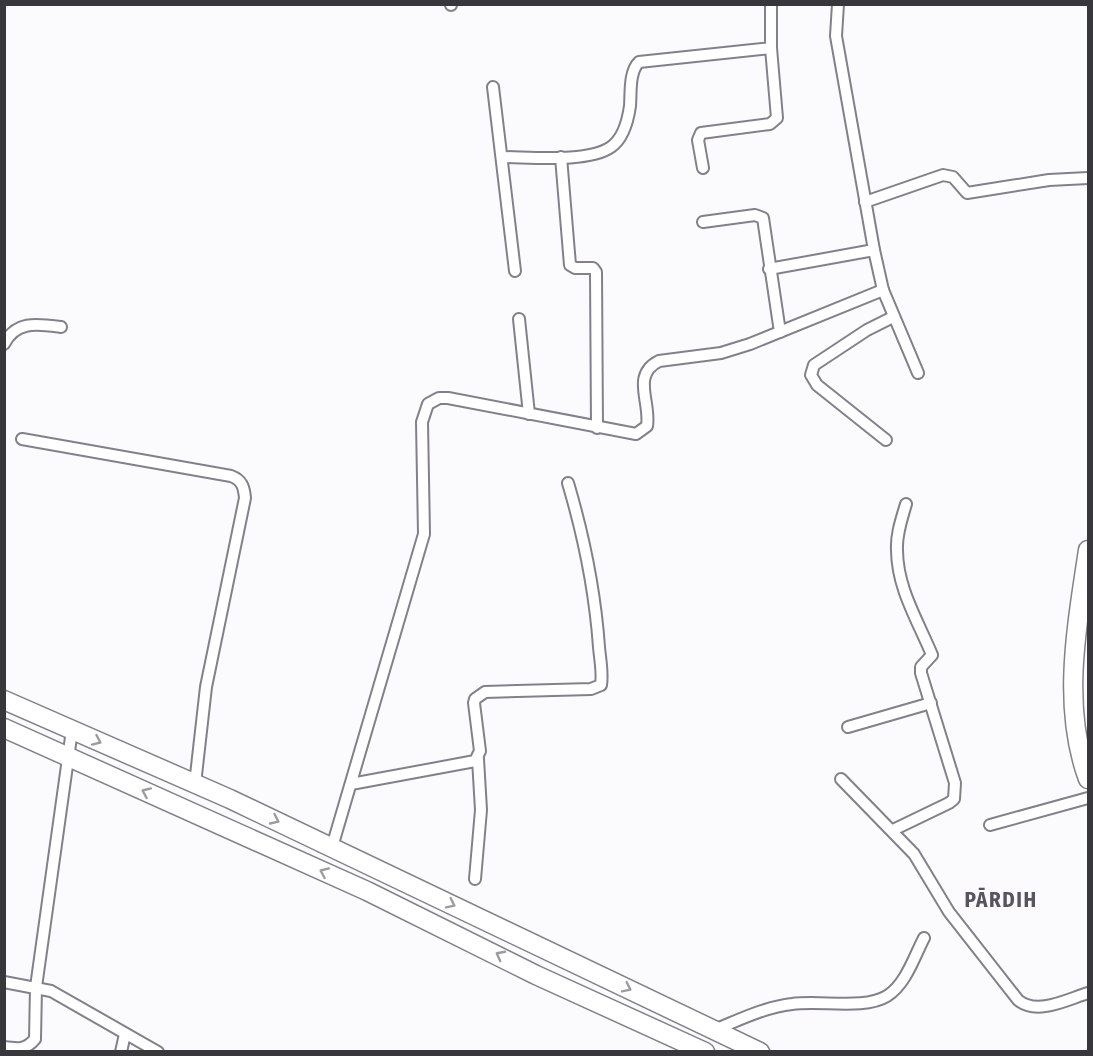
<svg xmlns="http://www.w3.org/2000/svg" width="1093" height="1056" font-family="'Fira Sans Condensed',sans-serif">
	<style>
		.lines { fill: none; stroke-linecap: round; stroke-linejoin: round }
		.minor-casing { stroke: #83808c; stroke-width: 14 }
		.trunk-casing { stroke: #83808c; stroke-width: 21 }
		.minor { stroke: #fff; stroke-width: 10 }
		.trunk { stroke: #fff; stroke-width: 18 }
		.oneway { stroke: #9c9b9e }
		.labels { text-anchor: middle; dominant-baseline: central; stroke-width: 5; stroke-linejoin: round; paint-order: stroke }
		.district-label { font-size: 21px; font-weight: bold; letter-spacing: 1.5px; fill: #57535f; stroke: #fbfafd }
	</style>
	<rect width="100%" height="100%" fill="#fbfafd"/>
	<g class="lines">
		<g class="minor-casing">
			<g id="minor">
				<path d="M451 4V5"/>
				<path d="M838 4 836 36 874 250 883 290 918 373"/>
				<path d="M493 87 515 271"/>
				<path d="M502 157C530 157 588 163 611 147 624 138 628 120 630 106 631 92 629 72 639 62L771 48V4"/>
				<path d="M561 157 570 265 575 268H593L596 272 597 428"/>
				<path d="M703 168 698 140 701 133 770 124 777 118 771 48"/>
				<path d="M865 202 943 175 953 177 967 193 1049 180 1088 178"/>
				<path d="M703 222 755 215 763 218 780 332"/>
				<path d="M769 269 874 250"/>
				<path d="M519 319 529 414"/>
				<path d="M4 344C16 320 38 324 61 327"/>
				<path d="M22 439 231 476C242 480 244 487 245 498L206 687 195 784"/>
				<path d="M886 440 817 385 811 375 814 365 867 330 893 317"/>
				<path d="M848 727 931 703"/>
				<path d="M841 779 914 854 949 912 1018 1000C1037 1016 1068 999 1088 993"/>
				<path d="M351 784 475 761 480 751 474 703 475 699 485 692 591 689 601 685C603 673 600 659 599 647 595 591 584 537 568 483"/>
				<path d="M990 825 1088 798"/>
				<path d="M893 830 949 803 954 799 955 783 921 673V667L932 655C918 621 897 588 897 550 896 534 902 518 906 504"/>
				<path d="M332 847 424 534 422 422 428 404 439 398H448L636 434 647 426C651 402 631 375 659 361L721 353 750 344 883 290"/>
				<path d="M475 879 481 810 478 759"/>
				<path d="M4 982 51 991 158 1052"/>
				<path d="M714 1030C739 1020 765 1007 792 1004 821 1000 864 1010 887 996 906 984 914 957 924 938"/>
				<path d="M4 1047C18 1049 26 1050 35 1039L36 987 72 730"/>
				<path d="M121 1052 125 1034"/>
			</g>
		</g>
		<g class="trunk-casing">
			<g id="trunk">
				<path d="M1088 550C1077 625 1061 706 1088 779"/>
				<path d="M4 700 230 799 760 1052"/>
				<path d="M4 728 367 891 536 975 705 1052"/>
			</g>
		</g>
		<use href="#minor" class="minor"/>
		<use href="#trunk" class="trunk"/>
	</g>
	<defs><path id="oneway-chevron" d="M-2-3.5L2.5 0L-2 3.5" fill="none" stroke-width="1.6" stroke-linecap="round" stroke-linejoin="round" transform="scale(1.5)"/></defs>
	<g class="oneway">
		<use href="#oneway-chevron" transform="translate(97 741) rotate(24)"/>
		<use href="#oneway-chevron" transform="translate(146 792) rotate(-156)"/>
		<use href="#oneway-chevron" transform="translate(275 820) rotate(25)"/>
		<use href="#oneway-chevron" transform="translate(324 872) rotate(-156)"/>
		<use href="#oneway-chevron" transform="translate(451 904) rotate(26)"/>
		<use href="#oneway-chevron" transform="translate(500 955) rotate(-152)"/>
		<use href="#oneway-chevron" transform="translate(627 988) rotate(26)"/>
	</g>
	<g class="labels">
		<g class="district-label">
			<text x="1001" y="900">PĀRDIH</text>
		</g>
	</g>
	<rect width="1093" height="1056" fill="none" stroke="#38373c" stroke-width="12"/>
</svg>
